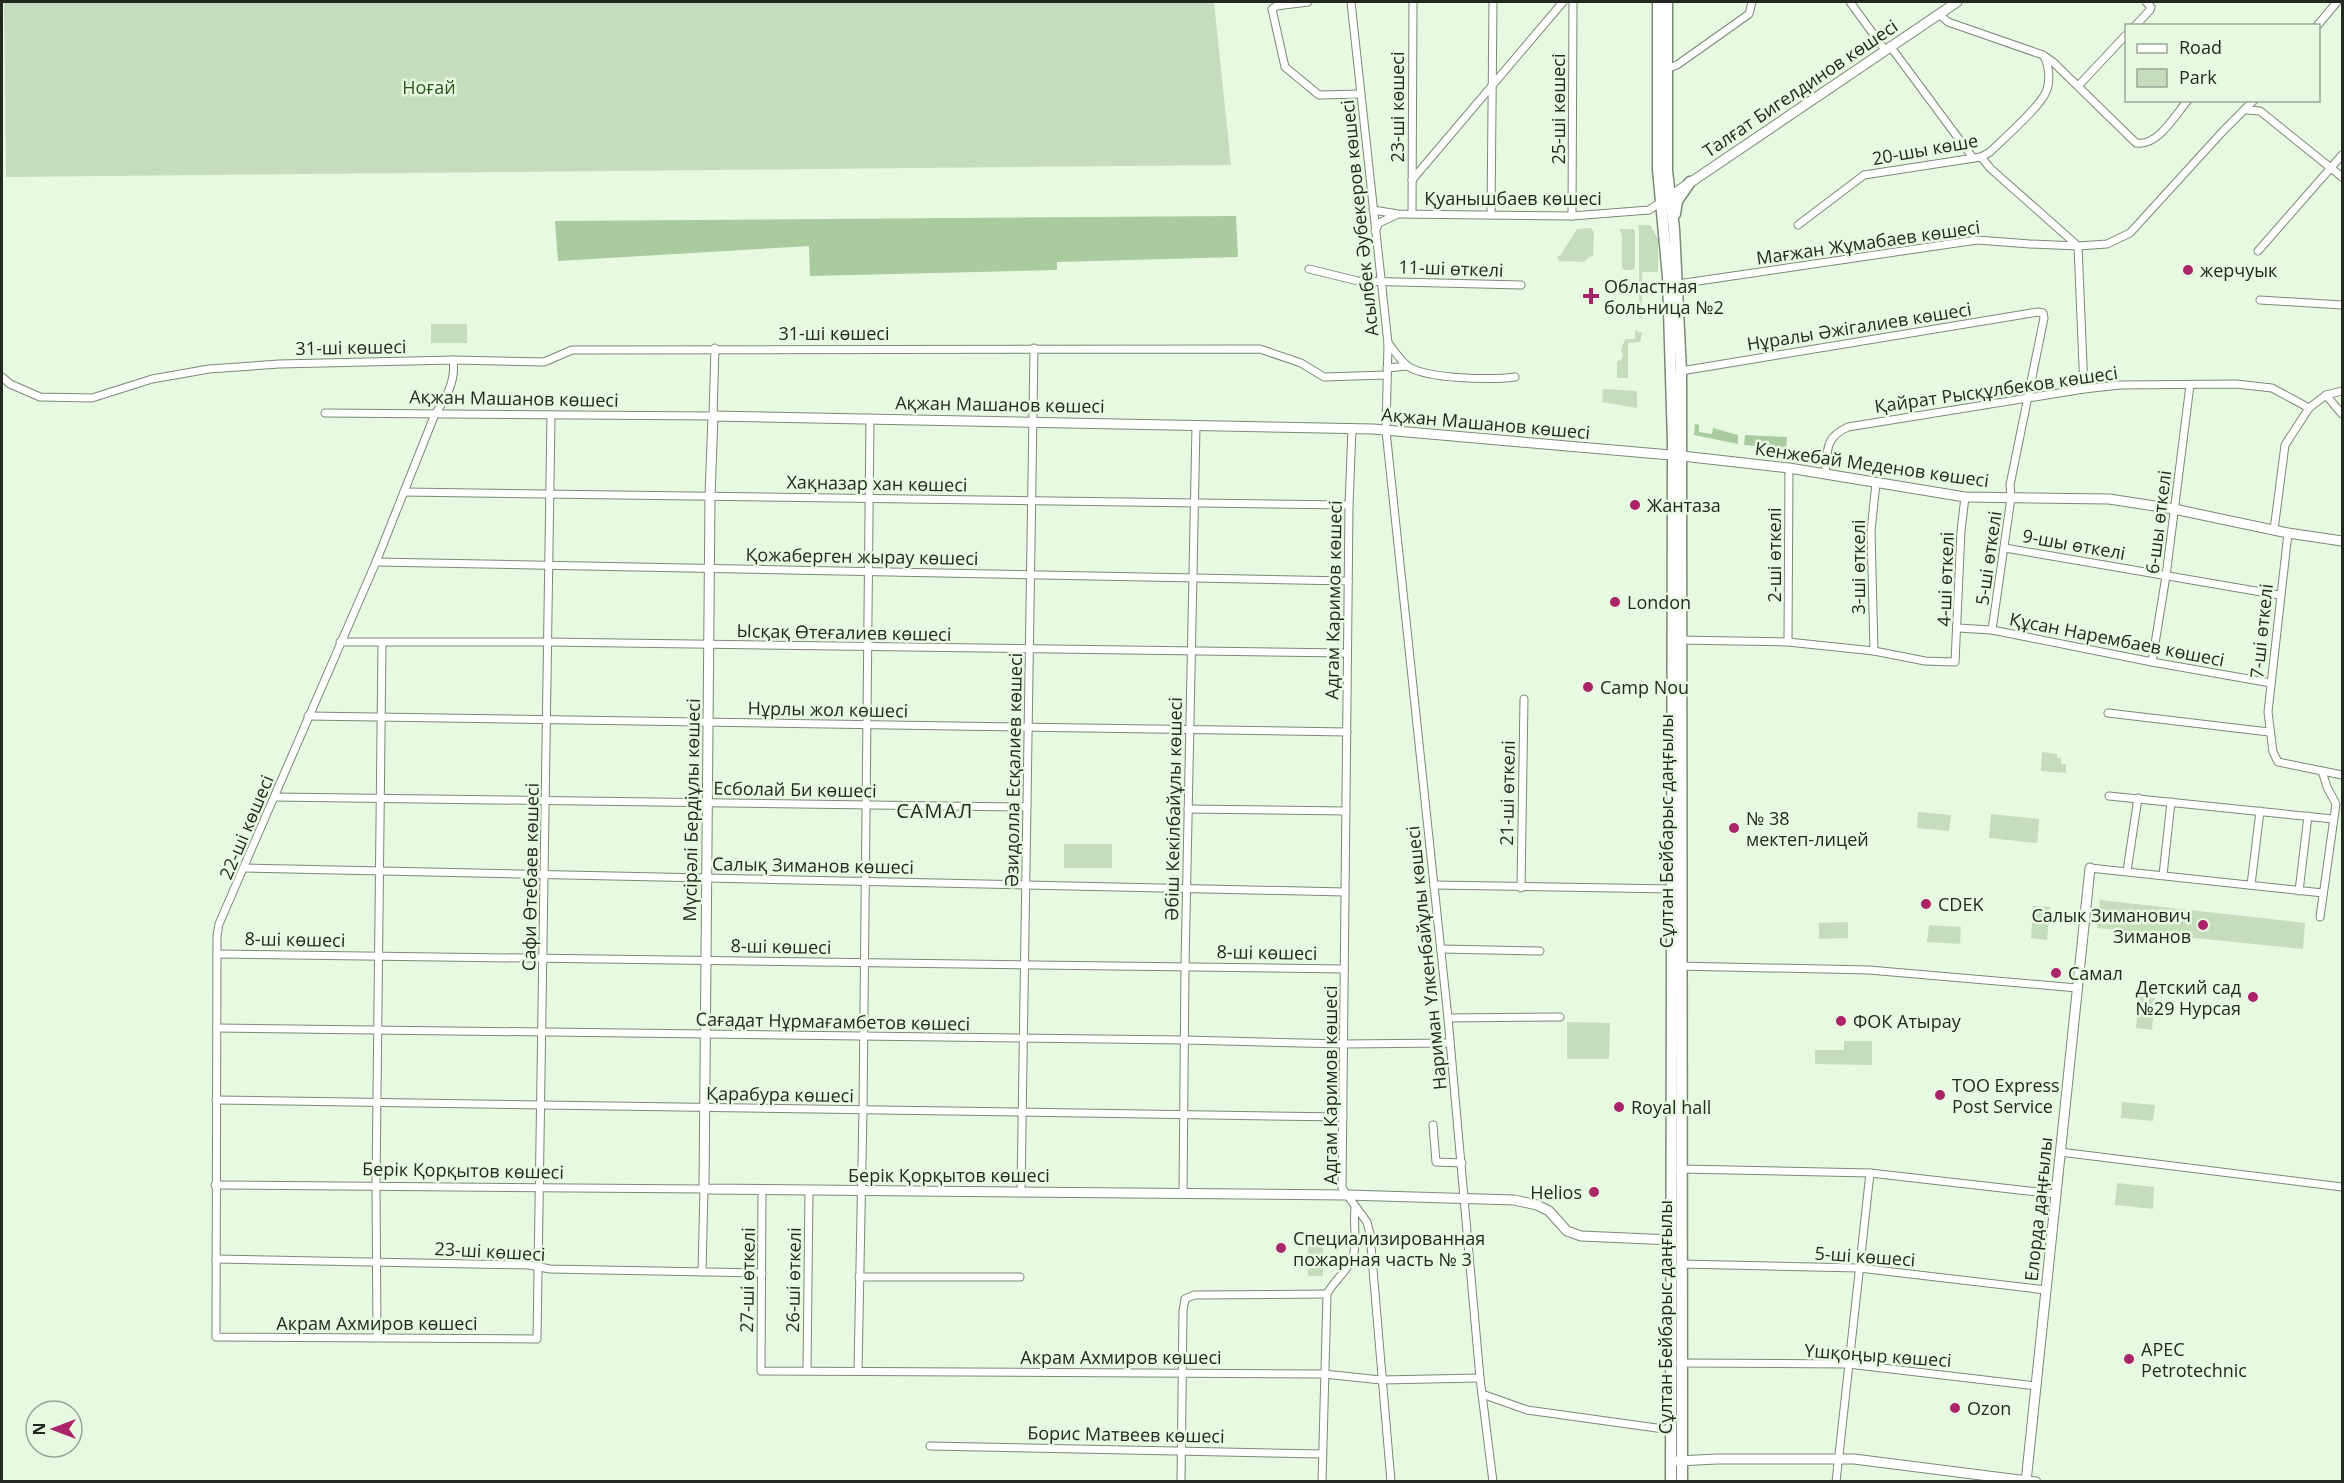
<svg xmlns="http://www.w3.org/2000/svg" width="2344" height="1483" font-family="'Open Sans',sans-serif">
	<style>
		.green { fill: #c5dcbd }
		.forest { fill: #aaca9f }
		.lines { fill: none; stroke-linecap: round; stroke-linejoin: round }
		.street-casing { stroke: #7a8a75; stroke-width: 9 }
		.secondary-casing { stroke: #7a8a75; stroke-width: 11 }
		.primary-casing { stroke: #7a8a75; stroke-width: 13 }
		.street { stroke: #fff; stroke-width: 7 }
		.secondary { stroke: #fff; stroke-width: 9 }
		.primary { stroke: #fff; stroke-width: 10 }
		.poi-dot { fill: #ab246a; stroke: #e8f9e2; stroke-width: 2 }
		.labels { text-anchor: middle; dominant-baseline: central; stroke-width: 5; stroke-linejoin: round; paint-order: stroke }
		.park-label { font-size: 18px; fill: #2a5319; stroke: #e8f9e2 }
		.street-label { font-size: 18px; fill: #232921; stroke: #e8f9e2 }
		.poi-label { font-size: 18px; fill: #232921; stroke: #e8f9e2; text-anchor: start }
		.neighbourhood-label { font-size: 20px; letter-spacing: 1.5px; fill: #232921; stroke: #e8f9e2 }
	</style>
	<rect width="100%" height="100%" fill="#e8f9e2"/>
	<g class="green">
		<path d="M4 2H1214L1231 165 6 177Z"/>
		<path d="M1637 225H1650L1658 239V272H1642V319L1639 317V227Z"/>
		<path d="M1591 228 1594 232 1593 256 1589 257 1584 262 1559 261 1557 256H1560L1577 229Z"/>
		<path d="M1619 229H1633L1635 231V268L1633 270H1625L1622 268V235Z"/>
		<rect x="431" y="324" width="36" height="19"/>
		<path d="M1635 330 1642 333 1640 342 1628 343V378H1617V361L1621 360 1623 355 1621 350 1625 339H1635Z"/>
		<path d="M1603 389 1637 391V408L1602 402Z"/>
		<path d="M2042 752 2057 754V758H2061V764H2066V773L2041 771Z"/>
		<path d="M1918 812 1951 815 1949 831 1917 828Z"/>
		<path d="M1991 814 2039 819 2037 843 1989 838Z"/>
		<rect x="1064" y="844" width="48" height="24"/>
		<path d="M2100 900 2305 923 2303 949 2097 928Z"/>
		<path d="M2033 906 2050 907 2047 940 2031 938Z"/>
		<path d="M1848 922V938L1819 939V923Z"/>
		<path d="M1929 925 1961 927 1960 944 1927 942Z"/>
		<path d="M2139 996 2155 998 2152 1030 2136 1028Z"/>
		<path d="M1567 1022 1610 1023 1609 1059H1567Z"/>
		<path d="M1844 1041H1872V1065L1815 1064V1050H1844Z"/>
		<path d="M2122 1102 2155 1105 2153 1121 2121 1118Z"/>
		<path d="M2117 1183 2154 1187 2153 1209 2115 1205Z"/>
		<path d="M1308 1244 1323 1245V1276H1308Z"/>
	</g>
	<g class="forest">
		<path d="M1236 216 1238 257 1057 262V270L810 276 809 246 558 261 555 221Z"/>
		<path d="M1695 424 1699 425V432L1712 434 1713 428 1738 435V444L1694 435Z"/>
		<path d="M1745 435 1787 437 1786 449 1744 445Z"/>
	</g>
	<g class="lines">
		<g class="street-casing">
			<g id="street">
				<path d="M1308 2 1276 6 1272 9 1285 67 1319 95 1361 94"/>
				<path d="M1351 2 1388 343 1386 431 1448 1018 1480 1378 1493 1482"/>
				<path d="M1850 2 1885 50"/>
				<path d="M1939 14 1948 22 2043 55 2053 62 2136 143C2158 147 2175 115 2188 100"/>
				<path d="M2135 26 2150 10 2151 7 2146 2"/>
				<path d="M2317 26 2337 2"/>
				<path d="M1890 46 1973 158"/>
				<path d="M1666 69 1677 65 1749 14 1752 2"/>
				<path d="M2079 85 2126 35"/>
				<path d="M2247 110 2260 111 2342 177"/>
				<path d="M1981 157 1991 169 2078 246 2084 389"/>
				<path d="M1412 180 1563 2"/>
				<path d="M1373 210 1398 214 1572 216 1649 210 1661 202"/>
				<path d="M1412 213 1413 2"/>
				<path d="M1491 215 1493 2"/>
				<path d="M1572 216 1573 2"/>
				<path d="M1798 225 1864 175 1981 157 1990 152C2003 139 2040 107 2046 92 2051 81 2049 64 2043 55"/>
				<path d="M1375 231 1379 223 1396 215"/>
				<path d="M2258 251 2342 155"/>
				<path d="M1309 269 1358 281 1521 285"/>
				<path d="M1678 284 1977 240 2030 244 2078 246 2107 244 2130 233 2224 130 2254 100"/>
				<path d="M2260 300 2342 305"/>
				<path d="M1388 343C1394 350 1401 362 1409 367 1429 379 1491 380 1515 377"/>
				<path d="M453 360C456 380 447 397 435 414L376 562 219 924 217 936 216 1337 537 1339 551 415"/>
				<path d="M1387 368 1407 366"/>
				<path d="M1681 371 2038 312 2043 313 2044 318 2010 485 2011 498 1992 630"/>
				<path d="M2 377 10 384 40 397 92 398 152 379 209 369 279 364 453 360 544 362 572 350 1260 349 1301 363 1324 377 1386 375"/>
				<path d="M2326 395 2342 414"/>
				<path d="M325 413 713 416 715 348"/>
				<path d="M1352 428 1349 505 1342 1188 1367 1222 1370 1234 1391 1482"/>
				<path d="M1825 474C1828 450 1824 438 1848 427L2084 389 2120 385 2236 384 2272 388 2309 408"/>
				<path d="M404 492 1349 505"/>
				<path d="M2274 530 2285 445 2309 408 2326 395 2342 391"/>
				<path d="M2288 533 2268 712 2273 752 2278 762 2342 775"/>
				<path d="M2005 548 2279 595"/>
				<path d="M376 562 1348 581"/>
				<path d="M1958 628 1992 630 2152 662 2271 683"/>
				<path d="M1678 640 1788 642 1874 651 1925 661 1955 662 1961 531 1965 497"/>
				<path d="M340 642H548L1347 653"/>
				<path d="M1788 642 1789 468"/>
				<path d="M1874 651 1871 531 1876 483"/>
				<path d="M2152 662 2166 576 2190 385"/>
				<path d="M2108 713 2269 732"/>
				<path d="M308 716 1347 732"/>
				<path d="M2109 796 2333 819"/>
				<path d="M275 797 1027 807"/>
				<path d="M1188 809 1346 811"/>
				<path d="M245 868 1345 892"/>
				<path d="M2090 868 2323 893"/>
				<path d="M2127 871 2138 798"/>
				<path d="M2163 875 2171 802"/>
				<path d="M1434 885 1673 889"/>
				<path d="M2251 885 2260 811"/>
				<path d="M1521 888 1524 699"/>
				<path d="M2299 891 2308 816"/>
				<path d="M2320 917 2336 804 2327 787 2322 771"/>
				<path d="M1441 949 1540 951"/>
				<path d="M217 954 1344 969"/>
				<path d="M1678 966 1869 970 2077 988"/>
				<path d="M1448 1018 1560 1017"/>
				<path d="M217 1028 1184 1040 1344 1044 1449 1043"/>
				<path d="M216 1100 1343 1117"/>
				<path d="M1433 1125 1436 1162 1462 1163"/>
				<path d="M2060 1152 2342 1187"/>
				<path d="M1680 1169 1870 1173 2055 1194"/>
				<path d="M215 1185 704 1189 702 1272"/>
				<path d="M762 1190 761 1371 1324 1374 1381 1380 1480 1378"/>
				<path d="M1021 1192 1034 348"/>
				<path d="M1183 1194 1185 966 1196 426"/>
				<path d="M216 1259 529 1265 550 1269 762 1273"/>
				<path d="M1681 1264 1859 1268 2046 1290"/>
				<path d="M859 1277H1020"/>
				<path d="M377 1337 376 1186 382 643"/>
				<path d="M1680 1363 1848 1364 2036 1386"/>
				<path d="M807 1370 809 1190"/>
				<path d="M858 1371 863 1110 870 418"/>
				<path d="M1482 1394 1527 1410 1671 1430"/>
				<path d="M930 1446 1322 1454"/>
				<path d="M1181 1482 1183 1311 1185 1299 1194 1295 1327 1294"/>
				<path d="M1322 1482 1327 1294C1333 1282 1346 1272 1352 1260 1358 1245 1353 1224 1355 1208"/>
				<path d="M1836 1482 1870 1173"/>
			</g>
		</g>
		<g class="secondary-casing">
			<g id="secondary">
				<path d="M1666 199 1957 2"/>
				<path d="M1672 1240 1581 1236 1567 1231 1549 1211 1537 1205 1514 1200 1347 1195 704 1189 710 496 713 416 1373 429 1682 456 1789 468 1965 497 2109 499 2174 509 2288 533 2342 541"/>
				<path d="M1677 1461 1717 1459H1854L2036 1482"/>
				<path d="M2026 1482 2090 868"/>
			</g>
		</g>
		<g class="primary-casing">
			<g id="primary">
				<path d="M1658 2V169L1668 277 1673 442 1671 1482"/>
				<path d="M1667 2V171L1674 229 1681 371 1682 1482"/>
				<path d="M1675 214 1677 201 1690 182"/>
			</g>
		</g>
		<use href="#street" class="street"/>
		<use href="#secondary" class="secondary"/>
		<use href="#primary" class="primary"/>
	</g>
	<g class="poi-dot">
		<circle cx="2188" cy="270" r="6"/>
		<path d="M1588 287h6v6h6v6h-6v6h-6v-6h-6v-6h6z"/>
		<circle cx="1635" cy="505" r="6"/>
		<circle cx="1615" cy="602" r="6"/>
		<circle cx="1588" cy="687" r="6"/>
		<circle cx="1734" cy="828" r="6"/>
		<circle cx="1926" cy="904" r="6"/>
		<circle cx="2203" cy="925" r="6"/>
		<circle cx="2056" cy="973" r="6"/>
		<circle cx="2253" cy="997" r="6"/>
		<circle cx="1841" cy="1021" r="6"/>
		<circle cx="1940" cy="1095" r="6"/>
		<circle cx="1619" cy="1107" r="6"/>
		<circle cx="1594" cy="1192" r="6"/>
		<circle cx="1281" cy="1248" r="6"/>
		<circle cx="2129" cy="1359" r="6"/>
		<circle cx="1955" cy="1408" r="6"/>
	</g>
	<g class="labels">
		<g class="park-label">
			<text x="429" y="87">Ноғай</text>
		</g>
		<g class="street-label">
			<text transform="translate(1800 88) rotate(-34)">Талғат Бигелдинов көшесі</text>
			<text transform="translate(1397 107) rotate(-90)">23-ші көшесі</text>
			<text transform="translate(1558 109) rotate(-90)">25-ші көшесі</text>
			<text transform="translate(1925 149) rotate(-10)">20-шы көше</text>
			<text x="1513" y="198">Қуанышбаев көшесі</text>
			<text transform="translate(1359 218) rotate(-96)">Асылбек Әубекеров көшесі</text>
			<text transform="translate(1868 242) rotate(-8)">Мағжан Жұмабаев көшесі</text>
			<text transform="translate(1451 268) rotate(2)">11-ші өткелі</text>
			<text transform="translate(1859 326) rotate(-9)">Нұралы Әжiгалиев көшесi</text>
			<text x="834" y="333">31-ші көшесі</text>
			<text transform="translate(351 347) rotate(-1)">31-ші көшесі</text>
			<text transform="translate(1996 389) rotate(-8)">Қайрат Рысқұлбеков көшесі</text>
			<text transform="translate(514 398) rotate(1)">Ақжан Машанов көшесі</text>
			<text transform="translate(1000 404) rotate(1)">Ақжан Машанов көшесі</text>
			<text transform="translate(1486 423) rotate(5)">Ақжан Машанов көшесі</text>
			<text transform="translate(1872 464) rotate(8)">Кенжебай Меденов көшесі</text>
			<text transform="translate(877 483) rotate(1)">Хақназар хан көшесі</text>
			<text transform="translate(2158 522) rotate(-83)">6-шы өткелі</text>
			<text transform="translate(2074 544) rotate(10)">9-шы өткелі</text>
			<text transform="translate(1774 555) rotate(-90)">2-ші өткелі</text>
			<text transform="translate(862 556) rotate(1)">Қожаберген жырау көшесі</text>
			<text transform="translate(1988 558) rotate(-82)">5-ші өткелі</text>
			<text transform="translate(1858 567) rotate(-90)">3-ші өткелі</text>
			<text transform="translate(1945 579) rotate(-88)">4-ші өткелі</text>
			<text transform="translate(1333 600) rotate(-89)">Адгам Каримов көшесі</text>
			<text transform="translate(2261 631) rotate(-84)">7-ші өткелі</text>
			<text transform="translate(844 632) rotate(1)">Ысқақ Өтеғалиев көшесі</text>
			<text transform="translate(2117 639) rotate(11)">Құсан Нарембаев көшесі</text>
			<text transform="translate(828 709) rotate(1)">Нұрлы жол көшесі</text>
			<text transform="translate(1013 770) rotate(-89)">Әзидолла Есқалиев көшесі</text>
			<text transform="translate(795 789) rotate(1)">Есболай Би көшесі</text>
			<text transform="translate(1507 793) rotate(-89)">21-ші өткелі</text>
			<text transform="translate(1173 809) rotate(-89)">Әбіш Кекілбайұлы көшесі</text>
			<text transform="translate(691 810) rotate(-89)">Мүсірәлі Бердіұлы көшесі</text>
			<text transform="translate(246 827) rotate(-67)">22-ші көшесі</text>
			<text transform="translate(1666 831) rotate(-90)">Сұлтан Бейбарыс даңғылы</text>
			<text transform="translate(813 865) rotate(1)">Салық Зиманов көшесі</text>
			<text transform="translate(530 877) rotate(-89)">Сафи Өтебаев көшесі</text>
			<text transform="translate(295 939) rotate(1)">8-шi көшесi</text>
			<text transform="translate(781 946) rotate(1)">8-шi көшесi</text>
			<text transform="translate(1267 952) rotate(1)">8-шi көшесi</text>
			<text transform="translate(1426 958) rotate(-96)">Нариман Үлкенбайұлы көшесі</text>
			<text transform="translate(833 1021) rotate(1)">Сағадат Нұрмағамбетов көшесі</text>
			<text transform="translate(1330 1085) rotate(-90)">Адгам Каримов көшесі</text>
			<text transform="translate(780 1094) rotate(1)">Қарабура көшесі</text>
			<text transform="translate(463 1170) rotate(1)">Берік Қорқытов көшесі</text>
			<text x="949" y="1175">Берік Қорқытов көшесі</text>
			<text transform="translate(2038 1209) rotate(-84)">Елорда даңғылы</text>
			<text transform="translate(490 1251) rotate(3)">23-шi көшесi</text>
			<text transform="translate(1865 1256) rotate(4)">5-ші көшесі</text>
			<text transform="translate(747 1280) rotate(-89)">27-ші өткелі</text>
			<text transform="translate(793 1280) rotate(-89)">26-ші өткелі</text>
			<text transform="translate(1665 1317) rotate(-90)">Сұлтан Бейбарыс даңғылы</text>
			<text x="377" y="1323">Акрам Ахмиров көшесі</text>
			<text transform="translate(1878 1355) rotate(4)">Үшқоңыр көшесі</text>
			<text x="1121" y="1357">Акрам Ахмиров көшесі</text>
			<text transform="translate(1126 1434) rotate(1)">Борис Матвеев көшесі</text>
		</g>
		<g class="poi-label">
			<text x="2200" y="270">жерчуык</text>
			<text x="1604" y="286">Областная<tspan x="1604" dy="21">больница №2</tspan></text>
			<text x="1647" y="505">Жантаза</text>
			<text x="1627" y="602">London</text>
			<text x="1600" y="687">Camp Nou</text>
			<text x="1746" y="818">№ 38<tspan x="1746" dy="21">мектеп-лицей</tspan></text>
			<text x="1938" y="904">CDEK</text>
			<text x="2191" y="915" text-anchor="end">Салык Зиманович<tspan x="2191" dy="21">Зиманов</tspan></text>
			<text x="2068" y="973">Самал</text>
			<text x="2241" y="987" text-anchor="end">Детский сад<tspan x="2241" dy="21">№29 Нурсая</tspan></text>
			<text x="1853" y="1021">ФОК Атырау</text>
			<text x="1952" y="1085">ТОО Express<tspan x="1952" dy="21">Post Service</tspan></text>
			<text x="1631" y="1107">Royal hall</text>
			<text x="1582" y="1192" text-anchor="end">Helios</text>
			<text x="1293" y="1238">Специализированная<tspan x="1293" dy="21">пожарная часть № 3</tspan></text>
			<text x="2141" y="1349">APEC<tspan x="2141" dy="21">Petrotechnic</tspan></text>
			<text x="1967" y="1408">Ozon</text>
		</g>
		<g class="neighbourhood-label">
			<text x="935" y="810">САМАЛ</text>
		</g>
	</g>
	<rect width="2344" height="1483" fill="none" stroke="#232921" stroke-width="6"/>
	<rect x="2125" y="24" width="195" height="78" fill="#e8f9e2" stroke="#99a695" stroke-width="1.5"/>
	<rect x="2137" y="44" width="30" height="9" fill="#ffffff" stroke="#99a695" stroke-width="1.5"/>
	<text x="2179" y="54" font-size="18" fill="#232921">Road</text>
	<rect x="2137" y="69" width="30" height="18" fill="#c5dcbd" stroke="#99a695" stroke-width="1.5"/>
	<text x="2179" y="84" font-size="18" fill="#232921">Park</text>
	<g transform="translate(54 1429) rotate(270)"><circle r="28" fill="#e8f9e2" stroke="#99a695" stroke-width="1.5"/>
	<path d="M0-4.5L10 22L0 15L-10 22Z" fill="#ab246a"/>
	<text y="-9" font-size="16" font-weight="bold" text-anchor="middle" fill="#232921">N</text>
	</g>
</svg>
